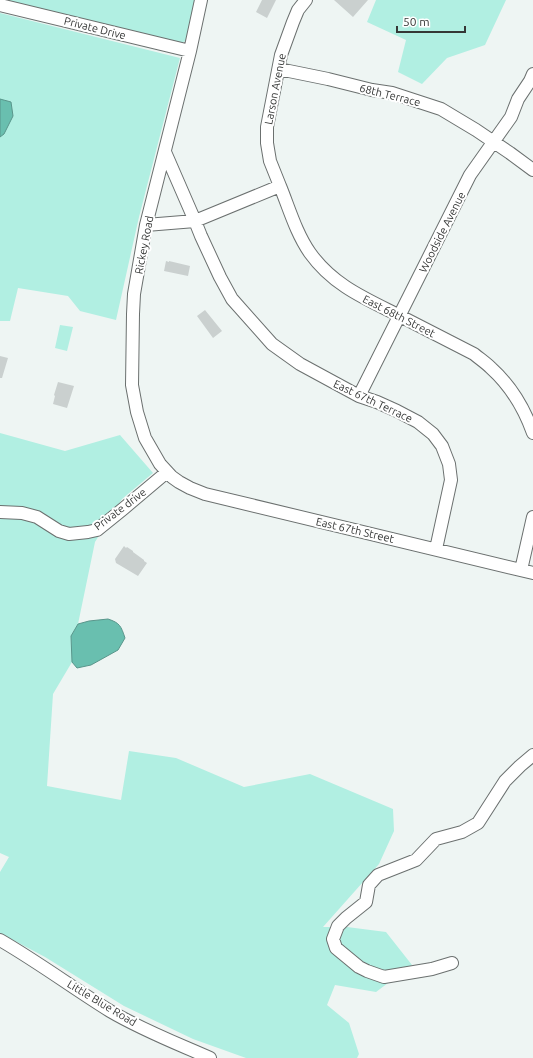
<svg xmlns="http://www.w3.org/2000/svg" width="533" height="1058" font-family="Ubuntu,sans-serif">
	<style>
		.green { fill: #b1efe2 }
		.water { fill: #69bfaf; stroke: #59968b }
		.building { fill: #cad0cf }
		.lines { fill: none; stroke-linecap: round; stroke-linejoin: round }
		.minor-casing { stroke: #6b706f; stroke-width: 14 }
		.minor { stroke: #fff; stroke-width: 12 }
		.labels { text-anchor: middle; dominant-baseline: central; stroke-width: 4; stroke-linejoin: round; paint-order: stroke }
		.street-label { font-size: 11px; fill: #353736; stroke: #fff }
	</style>
	<rect width="100%" height="100%" fill="#eef5f3"/>
	<path class="green" d="M5 0H195L186 41 180 43Z
		M376 0H506L485 45 447 58 422 84 398 72 406 40 367 22Z
		M0 13 180 58 139 217 116 320 80 311 68 296 18 288 10 321H0Z
		M60 325 73 327 67 351 55 348Z
		M0 433 65 451 120 435 153 473 122 499 95 542 78 624 71 636 72 662 53 694 47 786 121 800 129 751 176 758 244 787 310 774 393 809 394 831 379 864 323 927H347L386 932 412 965 376 992 335 985 327 1005 349 1023 359 1054 357 1058H246L193 1039 124 1006 45 957 0 933V872L9 857 0 853Z"/>
	<path class="water" d="M0 99 11 102 13 116 4 134 0 137Z
		M108 619C120 623 121 626 125 638L118 650 91 665 77 668 72 662 71 636 78 624 89 621Z"/>
	<path class="building" d="M262 0H276L267 18 256 12Z
		M334 0H368L353 17Z
		M166 261 169 262V261L190 266 188 276 164 271Z
		M205 310 222 331 213 338 197 316Z
		M0 356 8 358 2 378H0Z
		M58 382 74 386 67 408 53 404 55 396 54 395Z
		M124 546 126 548 127 547 133 551V552L144 560V561L147 563 138 576 116 563 115 559Z"/>
	<g class="lines">
		<g class="minor-casing">
			<path id="minor" d="M201 0 190 51 146 225 134 294 133 314 132 385 137 412 145 438 160 464 172 477 179 482 190 488 205 494 533 573
				M0 5 190 51
				M279 69 328 79 372 90 392 93 441 109 476 130 510 153 533 170
				M165 152 195 221 201 236 220 277 232 299 272 344 300 364 359 396 377 402 397 411 418 422 433 434 442 446 449 464 451 480 436 549
				M280 186C289 208 296 233 310 253 333 285 364 298 398 315 423 328 449 341 474 354 480 359 486 363 491 368 511 386 524 408 533 433
				M146 225 195 221 280 186 270 161 267 143V127L281 55 293 22 298 10 306 0
				M359 396 470 175 511 117 518 99 530 81 533 74
				M0 512 22 513 37 517 59 531 69 534 88 532 97 530 123 509 167 472
				M521 570 533 517
				M0 940C38 962 73 988 110 1011 142 1030 176 1043 210 1058
				M452 963 432 969 384 977 367 971 359 967 336 948 333 939 338 926 346 918 366 902 369 885 378 875 416 860 436 839 462 832 478 823 505 781 520 766 533 755"/>
		</g>
		<use href="#minor" class="minor"/>
	</g>
	<g class="labels">
		<g class="street-label">
			<text transform="translate(95 28) rotate(14)">Private Drive</text>
			<text transform="translate(275 89) rotate(-79)">Larson Avenue</text>
			<text transform="translate(390 95) rotate(14)">68th Terrace</text>
			<text transform="translate(442 232) rotate(-63)">Woodside Avenue</text>
			<text transform="translate(144 245) rotate(-79)">Rickey Road</text>
			<text transform="translate(399 316) rotate(27)">East 68th Street</text>
			<text transform="translate(373 401) rotate(25)">East 67th Terrace</text>
			<text transform="translate(120 509) rotate(-37)">Private drive</text>
			<text transform="translate(355 530) rotate(13)">East 67th Street</text>
			<text transform="translate(102 1003) rotate(31)">Little Blue Road</text>
		</g>
	</g>
	<path d="M397 26v6h68v-6" fill="none" stroke="#353736" stroke-width="2"/>
	<text x="403" y="26" font-size="12" fill="#353736" stroke="#ffffff" stroke-width="3" paint-order="stroke">50 m</text>
</svg>
